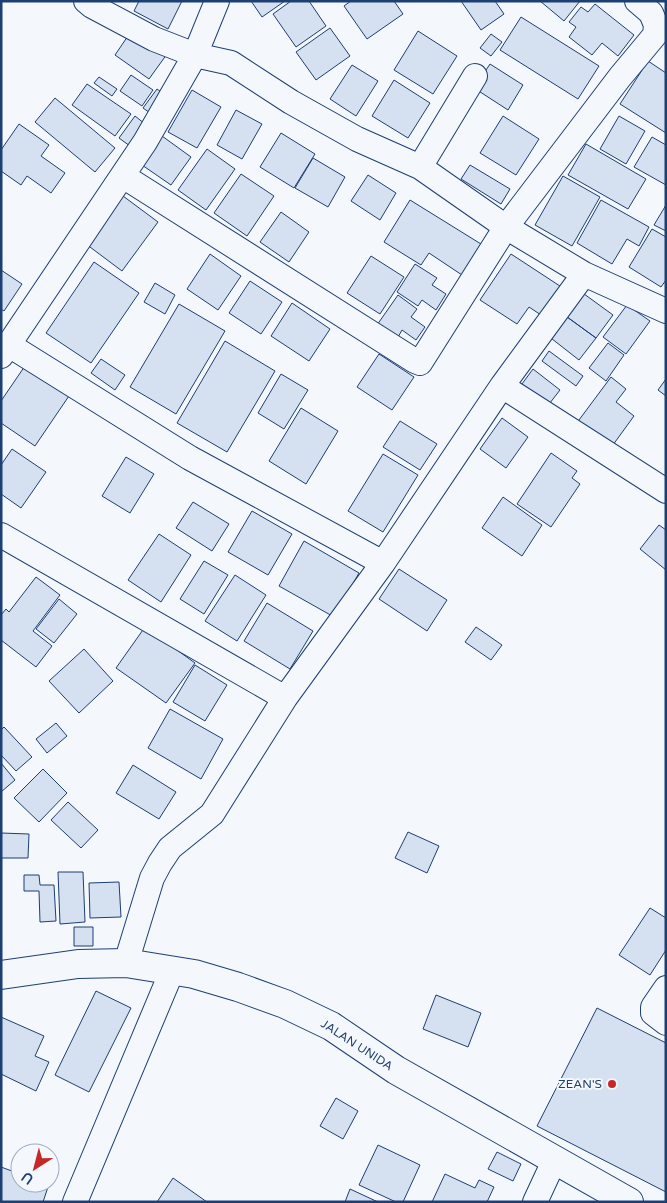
<svg xmlns="http://www.w3.org/2000/svg" width="667" height="1203" font-family="'Varela Round',sans-serif">
	<style>
		.building { fill: #d5e0f0; stroke: #1d3f73 }
		.lines { fill: none; stroke-linecap: round; stroke-linejoin: round }
		.minor-casing { stroke: #1d3f73; stroke-width: 26 }
		.tertiary-casing { stroke: #1d3f73; stroke-width: 30 }
		.minor { stroke: #f4f7fb; stroke-width: 24 }
		.tertiary { stroke: #f4f7fb; stroke-width: 28 }
		.poi-dot { fill: #c62828; stroke: #f4f7fb; stroke-width: 2 }
		.labels { text-anchor: middle; dominant-baseline: central; stroke-width: 4; stroke-linejoin: round; paint-order: stroke }
		.street-label { font-size: 12px; fill: #1d3f73; stroke: #f4f7fb }
		.poi-label { font-size: 12px; fill: #1d3f73; stroke: #f4f7fb; text-anchor: end }
	</style>
	<rect width="100%" height="100%" fill="#f4f7fb"/>
	<path class="building" d="M139 1H182L168 29 134 11Z
		M251 1H285L262 17Z
		M291 1H309L326 26 296 47 273 14Z
		M351 1H394L403 14 367 39 344 6Z
		M461 1H495L504 14 481 30Z
		M540 1H580L564 21Z
		M595 4 634 35 618 56 602 43 592 55 569 37 576 27 569 22 581 7 588 12Z
		M521 17 599 66 578 99 500 50Z
		M330 28 350 56 316 80 296 52Z
		M132 30 167 54 149 79 115 55Z
		M418 31 457 56 433 94 394 70Z
		M491 34 502 42 491 56 480 48Z
		M648 61 666 73V133L620 104Z
		M490 64 523 85 508 110 474 88Z
		M352 65 378 81 356 116 330 99Z
		M131 75 153 90 142 106 120 91Z
		M99 77 117 89 112 96 94 83Z
		M394 80 430 103 408 138 372 116Z
		M87 84 131 114 115 136 72 105Z
		M157 89 167 96 153 115 143 108Z
		M192 90 221 107 197 148 168 132Z
		M55 98 115 148 95 172 35 122Z
		M236 110 262 124 242 159 217 145Z
		M135 116 150 128 134 149 119 138Z
		M503 116 539 139 516 175 480 153Z
		M619 116 645 131 626 164 600 149Z
		M19 124 49 145 41 156 65 173 51 193 27 176 21 185 1 171V150Z
		M281 133 315 154 294 188 260 167Z
		M162 136 191 157 171 185 142 165Z
		M652 137 666 145V185L634 167Z
		M586 144 646 179 628 209 568 175Z
		M207 149 235 169 206 210 178 190Z
		M313 158 345 177 328 207 295 188Z
		M470 165 510 189 501 204 461 179Z
		M241 174 274 196 247 236 214 213Z
		M368 175 396 193 380 220 351 201Z
		M563 176 600 197 572 246 535 225Z
		M123 196 158 222 122 271 86 244Z
		M410 200 481 244 462 275 429 253 421 265 384 242Z
		M601 200 649 227 639 246 627 239 612 264 577 243Z
		M666 205V231L654 225Z
		M281 212 309 232 289 262 260 242Z
		M652 229 666 237V280L661 287 629 267Z
		M210 254 241 276 218 310 187 289Z
		M511 254 563 288 544 317 529 307 517 324 480 300Z
		M371 256 404 277 380 314 347 293Z
		M94 262 139 293 91 363 46 333Z
		M415 264 437 278 432 285 446 294 436 310 422 300 418 306 397 292Z
		M1 270 22 284 4 311 1 309Z
		M250 281 282 302 261 334 229 313Z
		M155 283 175 295 165 314 144 302Z
		M580 291 613 315 596 338 563 314Z
		M398 295 417 309 411 317 425 327 416 340 402 330 397 339 377 325Z
		M292 303 330 329 309 361 271 336Z
		M179 304 225 331 176 414 130 387Z
		M627 305 650 321 626 354 603 337Z
		M563 314 596 338 579 360 547 335Z
		M225 341 275 371 227 452 177 423Z
		M608 343 624 355 606 381 589 368Z
		M549 351 583 376 576 386 542 361Z
		M379 354 414 377 392 410 357 387Z
		M101 359 125 375 115 390 91 373Z
		M29 360 73 390 35 446 1 423V401Z
		M533 369 560 390 546 408 519 388Z
		M281 374 308 390 284 429 258 413Z
		M611 377 626 389 616 402 634 416 610 449 576 424Z
		M666 379V396L658 390Z
		M301 408 338 431 306 484 269 461Z
		M502 418 528 437 506 468 480 449Z
		M400 421 437 444 420 470 383 447Z
		M12 449 46 472 21 508 1 494V465Z
		M551 453 577 471 572 478 580 484 551 527 517 504Z
		M383 454 418 475 383 532 348 511Z
		M126 457 154 474 130 513 102 496Z
		M503 497 542 525 522 556 482 528Z
		M193 502 229 524 212 551 176 528Z
		M252 511 292 534 268 575 228 552Z
		M659 525 666 530V570L640 549Z
		M159 534 191 555 161 602 128 580Z
		M304 541 359 573 334 617 279 586Z
		M204 561 228 575 204 614 180 599Z
		M399 569 447 600 427 631 379 599Z
		M235 575 266 595 237 641 205 621Z
		M36 577 60 595 33 631 52 646 36 667 1 640V615L6 609 9 612Z
		M59 599 77 614 54 643 36 629Z
		M267 603 313 631 290 669 244 641Z
		M145 627 195 663 166 703 116 668Z
		M476 627 502 645 491 660 465 642Z
		M84 649 113 681 79 713 49 681Z
		M195 665 227 685 205 721 173 702Z
		M170 709 223 739 201 779 148 748Z
		M56 723 67 736 47 753 36 739Z
		M4 727 32 757 16 771 1 755V730Z
		M1 763 15 780 1 792Z
		M133 765 176 792 159 819 116 793Z
		M43 769 67 793 39 822 14 798Z
		M68 802 98 830 81 848 51 820Z
		M408 832 439 846 427 873 395 858Z
		M1 833 29 834 28 858H1Z
		M58 872H83L85 922 60 924Z
		M24 875H39L40 885H54L56 921 40 922 39 891H24Z
		M119 882 121 917 90 918 89 883Z
		M650 908 666 918V950L650 975 619 955Z
		M74 927H93V946H74Z
		M96 991 131 1008 89 1092 55 1075Z
		M436 995 481 1013 468 1047 423 1029Z
		M597 1008 666 1043V1192L537 1126Z
		M1 1017 44 1036 35 1056 49 1062 36 1091 1 1074Z
		M336 1098 358 1111 343 1139 320 1126Z
		M378 1145 420 1165 403 1202H396L359 1185Z
		M497 1152 521 1164 513 1181 488 1169Z
		M1 1167 20 1174V1183L49 1184 43 1202H1Z
		M445 1174 475 1188 479 1180 494 1187 487 1202H432Z
		M173 1178 207 1202H157Z
		M350 1189 378 1202H345Z"/>
	<g class="lines">
		<g class="minor-casing">
			<path id="minor" d="M86 1 92 6 154 39 195 55 231 63 291 102 357 139 420 167 506 227 584 274 666 311
				M420 167 475 76
				M123 176 415 361 420 363 506 227 620 77 655 35 656 25 651 13 637 1
				M9 345 190 458 383 563
				M1 356 145 142 195 55 217 1
				M502 386 666 491
				M1 535 285 698
				M126 963 152 878 160 863 170 848 212 814 285 698 383 563 502 386 584 274
				M666 988 653 1007V1013L666 1023
				M75 1202 172 971
				M535 1202 555 1159"/>
		</g>
		<g class="tertiary-casing">
			<path id="tertiary" d="M1 975 78 964 126 963 194 974 238 987 285 1004 331 1026 396 1070 629 1202"/>
		</g>
		<use href="#minor" class="minor"/>
		<use href="#tertiary" class="tertiary"/>
	</g>
	<circle class="poi-dot" cx="612" cy="1084" r="5"/>
	<g class="labels">
		<g class="street-label">
			<text transform="translate(357 1045) rotate(33)">JALAN UNIDA</text>
		</g>
		<g class="poi-label">
			<text x="602" y="1084">ZEAN'S</text>
		</g>
	</g>
	<rect width="667" height="1203" fill="none" stroke="#1d3f73" stroke-width="5"/>
	<g transform="translate(35 1168) rotate(216)"><circle r="24" fill="#f4f7fb" stroke="#9eadc5"/>
	<path d="M0-4L9 19L0 12L-9 19Z" fill="#c62828"/>
	<text y="-8" font-size="14" font-weight="bold" text-anchor="middle" fill="#1d3f73">U</text>
	</g>
</svg>
